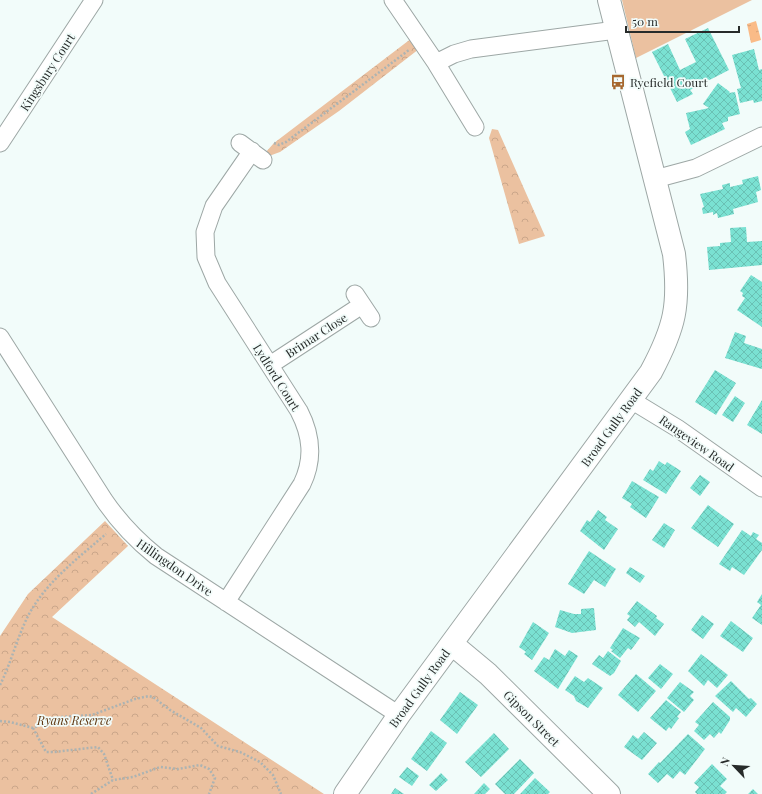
<svg xmlns="http://www.w3.org/2000/svg" width="762" height="794" font-family="'Playfair Display',serif">
	<style>
		.grass { fill: #ebc1a0 }
		.park { fill: url(#park-crowns) }
		.water { fill: url(#water-ripples) }
		.building { fill: url(#building-cross-hatch) }
		.lines { fill: none; stroke-linecap: round; stroke-linejoin: round }
		.street-casing { stroke: #9da7a5; stroke-width: 19 }
		.secondary-casing { stroke: #9da7a5; stroke-width: 24 }
		.path { stroke: #acb3b2; stroke-width: 2.5; stroke-dasharray: 2 2; stroke-linecap: butt }
		.street { stroke: #fff; stroke-width: 17 }
		.secondary { stroke: #fff; stroke-width: 22 }
		.labels { text-anchor: middle; dominant-baseline: central; stroke-width: 3.5; stroke-linejoin: round; paint-order: stroke }
		.street-label { font-size: 12px; fill: #272b2a; stroke: #f2fcfa }
		.poi-label { font-size: 12px; fill: #272b2a; stroke: #f2fcfa; text-anchor: start }
		.park-label { font-size: 12px; font-style: italic; fill: #5e350e; stroke: #f2fcfa }
	</style>
	<defs>
		<pattern id="park-crowns" width="20" height="18" patternUnits="userSpaceOnUse"><rect width="20" height="18" fill="#ebc1a0"/><path d="M2 6a3 3 0 1 1 6 0M12 15a3 3 0 1 1 6 0" fill="none" stroke="#caa68a"/></pattern>
		<pattern id="water-ripples" width="26" height="14" patternUnits="userSpaceOnUse"><rect width="26" height="14" fill="#fabb87"/><path d="M2 4q2-2 4 0t4 0M15 11q2-2 4 0t4 0" fill="none" stroke="#d6a175"/></pattern>
		<pattern id="building-cross-hatch" width="8" height="8" patternUnits="userSpaceOnUse"><rect width="8" height="8" fill="#7ae1d2"/><path d="M0 0l8 8M0 8l8-8" fill="none" stroke="#6ac1b4"/></pattern>
	</defs>
	<rect width="100%" height="100%" fill="#f2fcfa"/>
	<path class="grass" d="M622 0H752L636 58Z"/>
	<path class="park" d="M412 38 419 49 339 111 280 152 269 156 265 153 274 143Z
		M492 129 498 130 545 236 519 244 489 138Z
		M105 521 128 546 52 617 324 794H0V636L28 594Z"/>
	<path class="water" d="M756 21 761 40 751 43 747 24Z"/>
	<path class="building" d="M708 28 729 70 690 90 693 94 677 102 652 52 668 44 680 70 696 62 685 39Z
		M754 49 759 70 762 69V101L754 103 753 100 740 103 737 89 741 88 732 55Z
		M718 83 730 92 729 93 735 92 740 114 728 117V121L722 123 725 129 691 145 685 132 690 129 686 113 709 108 703 104Z
		M758 176 761 190 756 192 758 202 733 209 734 214 718 218 717 213 713 215V212L703 214 702 208 704 207 700 194 723 189 722 185 730 183V187L743 184 742 180Z
		M746 227 747 242 762 241V265L709 270 707 247 720 246V243L731 242 730 228Z
		M751 275 762 282V327L737 310 745 298 742 296 743 293 740 291Z
		M735 332 746 336 744 343 762 349V369L725 358Z
		M715 370 736 383 716 415 695 402Z
		M735 396 745 403 733 422 722 415Z
		M762 400V434L747 425Z
		M659 461 665 465 667 462 681 471 666 494 643 480 650 469 653 471Z
		M700 475 710 482 700 496 690 488Z
		M632 481 659 497 646 518 630 507 632 504 622 498Z
		M708 505 734 524 718 547 691 528Z
		M598 510 607 517 605 520 618 529 604 550 580 531 587 520 590 522Z
		M664 523 675 530 664 548 652 540Z
		M742 530 751 536 753 532 759 535 756 539 762 543V550L744 575 732 567 730 571 719 564Z
		M589 551 616 569 605 587 594 580 584 594 568 584Z
		M630 567 645 576 640 583 626 573Z
		M762 594V625L752 618 761 605 757 602Z
		M637 601 657 616 656 618 664 624 655 636 639 622 635 627 627 620 630 616 627 614Z
		M594 608 596 630 572 633 555 627 560 610 574 614H581V609Z
		M702 615 714 624 703 639 691 630Z
		M731 621 753 638 743 652 720 636Z
		M533 622 549 633 532 660 524 654 526 652 519 647Z
		M623 628 640 638 631 650 628 648 620 658 611 651 613 650 610 648Z
		M555 649 565 656 569 650 578 656 558 689 534 671 544 657 549 660Z
		M608 651 621 661 614 673 610 676 592 664 599 655 603 658Z
		M701 654 728 675 717 688 708 680 704 686 688 671Z
		M660 664 673 674 661 689 648 678Z
		M636 674 656 691 638 712 618 695Z
		M575 676 584 682 588 678 603 688 588 708 576 701 574 696 565 690Z
		M731 681 749 699 751 698 757 704 746 717 736 708 733 712 715 696Z
		M680 682 694 692 690 696 694 700 684 712 667 698Z
		M460 692 478 705 457 734 440 720Z
		M666 700 681 712 677 717 679 718 671 729 669 727 666 731 650 718Z
		M713 702 730 717V720L721 734 719 732 714 738 710 734 704 740 694 731 699 725 695 722Z
		M431 731 447 743 427 771 411 759Z
		M644 732 657 743 642 760 624 747 633 735 638 739Z
		M494 733 509 749 481 777 465 762Z
		M688 734 705 749 685 775 680 771 673 779 667 774 658 783 648 774 659 762 660 763Z
		M520 759 534 773 514 794H505L495 784Z
		M712 764 727 779 720 786 727 792 725 794H697L695 792 699 787 694 783Z
		M407 767 419 776 412 786 399 777Z
		M441 773 448 780 436 791 429 785Z
		M535 778 550 792 548 794H520Z
		M484 783 490 789 485 794H474Z
		M395 788 404 794H391Z
		M753 789 758 794H748Z"/>
	<g class="lines">
		<g class="street-casing">
			<path id="street" d="M393 0 436 63 454 54 471 49 616 30
				M436 63 475 127
				M0 143 94 0
				M240 143 263 160
				M655 179 696 168 762 136
				M355 294 371 318
				M0 337 104 500C119 522 135 539 156 556L399 715
				M270 365 362 305
				M631 400 677 428 762 488
				M226 602 302 484C314 459 312 436 299 411L217 283 206 257 205 232 214 206 252 151"/>
		</g>
		<g class="secondary-casing">
			<path id="secondary" d="M452 644 488 674 609 794
				M345 794 399 715 651 372C675 327 680 305 674 254L609 0"/>
		</g>
		<path class="path" d="M274 143 279 145 286 142 409 50
			M0 685C11 663 17 638 28 616 46 582 77 559 106 534
			M0 721 10 722 33 728 60 717 92 715 135 699 149 696 153 697 170 710 201 728 218 746 240 752 260 762 273 775 281 794
			M33 728 46 752H54L98 747 104 754 113 780
			M91 794 113 780 133 777 160 767 178 769 200 765 209 769 215 778 209 794"/>
		<use href="#street" class="street"/>
		<use href="#secondary" class="secondary"/>
	</g>
	<defs>
		<g id="bus-bare" transform="scale(1.2)"><path d="M-5-6H5V4H4V6H2V4H-2V6H-4V4H-5ZM-3.5-4V0h7V-4ZM-3.5 1.2v1.5H-2V1.2ZM2 1.2v1.5H3.5V1.2Z" fill="#a6672e" stroke="#f2fcfa" stroke-width="2.5" paint-order="stroke"/></g>
	</defs>
	<g fill-rule="evenodd">
		<use href="#bus-bare" x="618" y="82"/>
	</g>
	<g class="labels">
		<g class="street-label">
			<text transform="translate(47 72) rotate(-57)">Kingsbury Court</text>
			<text transform="translate(316 335) rotate(-33)">Brimar Close</text>
			<text transform="translate(277 377) rotate(58)">Lydford Court</text>
			<text transform="translate(611 427) rotate(-54)">Broad Gully Road</text>
			<text transform="translate(697 443) rotate(35)">Rangeview Road</text>
			<text transform="translate(175 567) rotate(35)">Hillingdon Drive</text>
			<text transform="translate(419 688) rotate(-54)">Broad Gully Road</text>
			<text transform="translate(532 718) rotate(45)">Gipson Street</text>
		</g>
		<g class="poi-label">
			<text x="630" y="82">Ryefield Court</text>
		</g>
		<g class="park-label">
			<text x="74" y="720">Ryans Reserve</text>
		</g>
	</g>
	<g transform="translate(734 766) rotate(295)" stroke="#f2fcfa" stroke-width="3" paint-order="stroke">
	<path d="M0-3L7 15L0 10L-7 15Z" fill="#272b2a"/>
	<text y="-6" font-size="11" font-weight="bold" text-anchor="middle" fill="#272b2a">N</text>
	</g>
	<path d="M626 26v6h113v-6" fill="none" stroke="#272b2a" stroke-width="2"/>
	<text x="632" y="26" font-size="12" fill="#272b2a" stroke="#f2fcfa" stroke-width="3" paint-order="stroke">50 m</text>
</svg>
